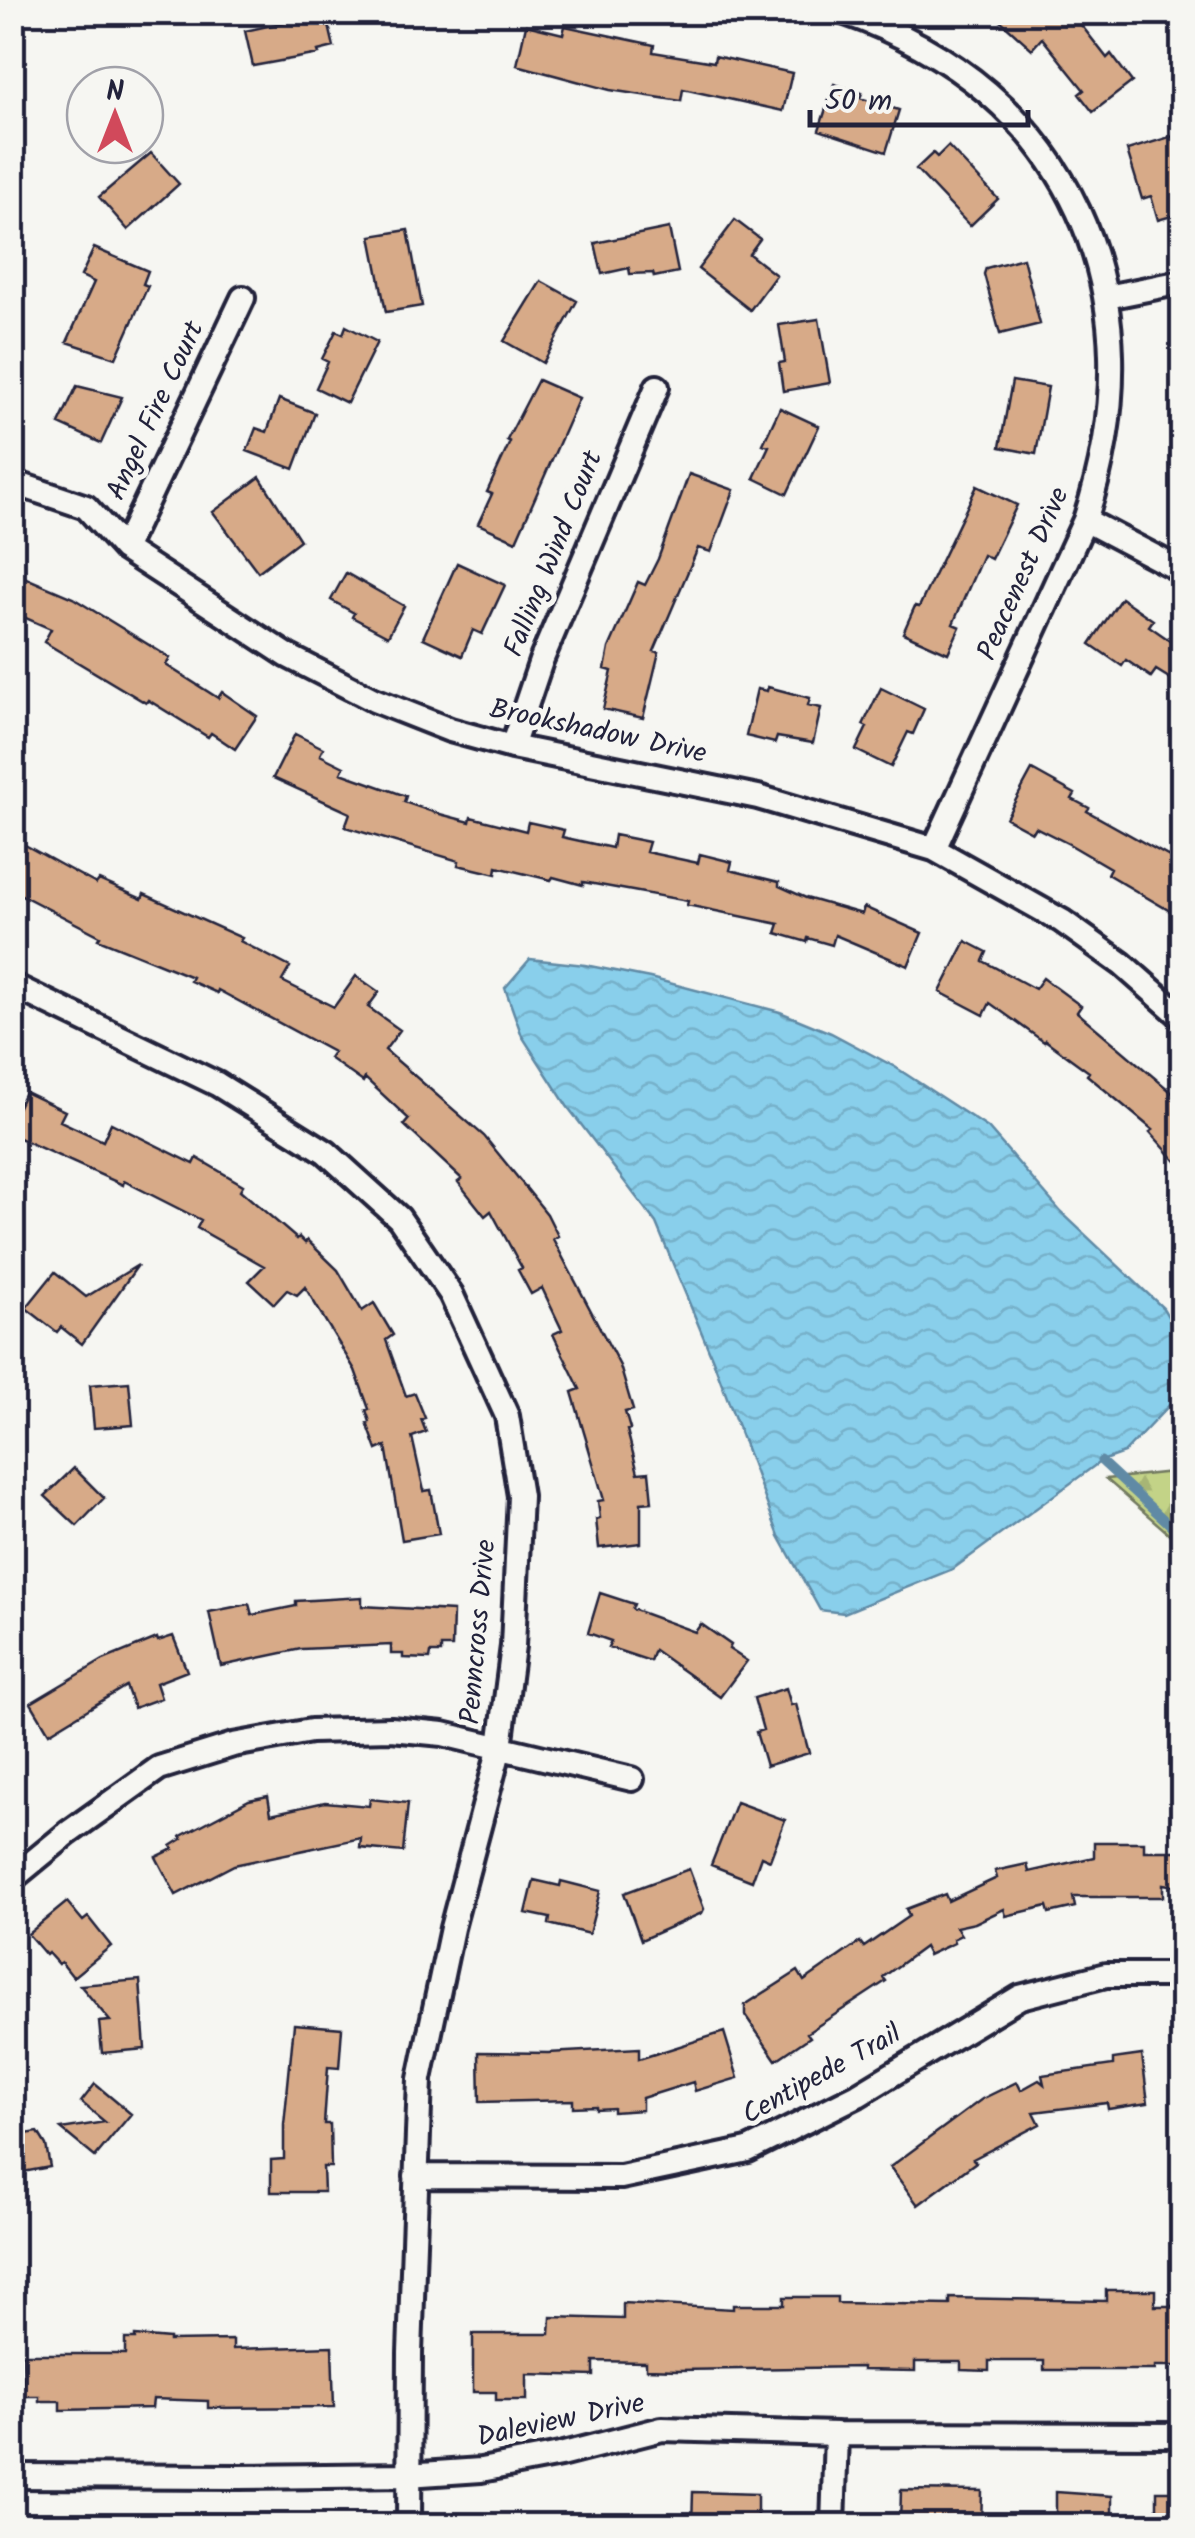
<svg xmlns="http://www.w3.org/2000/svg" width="1195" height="2538" font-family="Kalam,sans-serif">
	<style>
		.forest { fill: url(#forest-firs); stroke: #727a61; stroke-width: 2.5 }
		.water { fill: url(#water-waves); stroke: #608aa5; stroke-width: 2.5 }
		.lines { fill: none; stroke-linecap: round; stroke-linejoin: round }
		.stream { stroke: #608aa5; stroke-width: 9 }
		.building { fill: #d7aa88; stroke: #22223b; stroke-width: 2.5 }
		.minor-casing { stroke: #22223b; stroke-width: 30 }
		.minor { stroke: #f6f6f2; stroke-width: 22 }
		.labels { text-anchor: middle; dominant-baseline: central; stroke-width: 10; stroke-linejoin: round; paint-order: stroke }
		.street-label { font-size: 28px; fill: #22223b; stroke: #f6f6f2 }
	</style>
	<defs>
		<pattern id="forest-firs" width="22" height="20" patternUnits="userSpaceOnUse" patternTransform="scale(2.5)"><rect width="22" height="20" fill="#c3d387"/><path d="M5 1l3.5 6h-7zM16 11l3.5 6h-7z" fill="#a7b575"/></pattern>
		<pattern id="water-waves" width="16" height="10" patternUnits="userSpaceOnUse" patternTransform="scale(2.5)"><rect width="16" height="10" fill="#89cfeb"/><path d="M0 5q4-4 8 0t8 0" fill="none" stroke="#76b1ca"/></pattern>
	</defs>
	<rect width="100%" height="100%" fill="#f6f6f2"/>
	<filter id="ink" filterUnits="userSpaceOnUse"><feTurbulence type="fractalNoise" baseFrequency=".01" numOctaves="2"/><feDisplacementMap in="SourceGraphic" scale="20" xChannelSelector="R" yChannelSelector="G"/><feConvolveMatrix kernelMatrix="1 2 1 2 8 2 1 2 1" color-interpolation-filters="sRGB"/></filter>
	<g filter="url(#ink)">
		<path class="forest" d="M1182 1471V1545L1106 1479Z"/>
		<path class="water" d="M530 959 585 965 650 978 780 1012 831 1033 895 1067 988 1128 1061 1212 1163 1308 1182 1340V1372L1174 1400 1124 1453 1101 1461 953 1569 844 1613 820 1610 779 1536 713 1360 656 1223 567 1106 522 1036 505 988Z"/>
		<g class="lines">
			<path class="stream" d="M1101 1461 1182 1536"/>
		</g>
		<path class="building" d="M991 12H1071L1107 58 1111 54 1132 82 1093 112 1079 94 1084 90 1042 38 1032 49Z
			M309 17 310 21 327 17 334 47 318 51 319 54 253 66 245 31Z
			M526 25 563 34 565 26 654 45 653 52 714 62 715 56 792 73 783 111 683 89 681 101 610 90 517 65Z
			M834 84 862 93 860 98 899 110 886 152 819 130Z
			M1173 136 1182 169V213L1158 220 1151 196 1142 199 1127 150Z
			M948 146 998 199 970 226 916 169 933 153 937 157Z
			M151 153 179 184 128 230 99 197Z
			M735 220 760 239 749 254 776 275 750 310 698 269Z
			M669 228 678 272 654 277 653 273 630 274 629 268 602 274 595 243Z
			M408 230 422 306 386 312 371 236Z
			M94 248 148 271 143 284 148 286 116 358 67 342 94 282 81 276Z
			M1023 258 1040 324 1000 334 984 274 986 268Z
			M541 281 577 301 543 363 504 341Z
			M819 319 830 383 783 391 779 363 785 362 779 325Z
			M346 326 377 342 347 403 316 388 328 362 322 359 336 331 343 334Z
			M538 380 579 398 516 541 478 524 492 494 487 492 510 442 507 440Z
			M1012 381 1048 387 1036 454 1000 447Z
			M77 386 122 397 101 443 59 424Z
			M279 399 315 413 294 469 247 451 256 428 267 432Z
			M780 408 819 426 787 494 754 478 769 446 763 444Z
			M689 474 734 490 711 552 698 548 654 651 659 652 643 718 603 709 612 671 605 669 609 648 638 582 645 585 658 559Z
			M260 477 300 540 258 572 213 512Z
			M977 486 1017 505 991 559 983 555 953 624 960 627 948 653 903 633 915 606 919 607Z
			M457 563 505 585 482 634 473 630 462 656 423 638Z
			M12 572 73 598 170 658 166 665 218 698 222 692 257 716 235 749 211 733 208 737 148 700 146 703 44 642 51 629 12 612Z
			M346 573 404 606 388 636 352 617 354 613 331 600Z
			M1121 598 1153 620 1149 626 1182 649V686L1156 670 1151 677 1126 660 1122 666 1090 644Z
			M768 687 810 698 808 705 821 708 813 743 777 737 775 743 746 736 757 689 767 691Z
			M881 688 924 709 913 734 908 732 891 767 856 750 867 727 863 725Z
			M295 734 323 748 320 755 344 767 341 773 406 796 404 802 436 813 470 822 471 817 526 831 528 822 564 830 562 837 612 848 614 835 649 842 646 852 698 863 700 854 732 862 730 870 779 882V886L806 898 862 914 864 907 922 933 908 966 835 935 832 945 808 938 807 942 776 933 779 924 687 905 688 901 583 882V885L553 877 551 880 497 867 496 874 458 865 459 861 345 827 350 813 273 778Z
			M1032 770 1075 794 1072 799 1089 808 1087 811 1182 864V918L1107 874 1110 868 1069 844 1035 827 1032 832 1006 818Z
			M25 845 96 884 99 880 142 899 144 894 242 938 240 941 290 967 282 981 334 1007 356 976 379 992 368 1007 400 1030 385 1050 484 1136 547 1214 558 1236 553 1239 620 1366 633 1410 625 1412 630 1429 627 1430 638 1473 649 1472 652 1502 641 1503V1543L599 1548 596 1519 600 1518 598 1501 604 1500 572 1392 580 1389 553 1334 562 1330 542 1288 531 1294 518 1270 522 1268 491 1211 485 1216 458 1182 462 1179 404 1125 409 1119 365 1078 363 1082 329 1058 333 1052 218 990 217 993 190 981 192 977 98 939 100 936 12 890V868Z
			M966 941 987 952 983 961 1035 989 1043 978 1081 1006 1077 1012 1182 1101V1168L1150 1132 1153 1130 1087 1075 1089 1072 1045 1040 1044 1042 990 1003 984 1015 940 992Z
			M25 1092 65 1111 60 1121 103 1141 111 1123 194 1164 197 1158 243 1185 240 1190 297 1239 299 1237 305 1243 307 1240 338 1270 362 1311 374 1303 393 1335 386 1340 406 1396 415 1393 425 1418 421 1419 426 1432 412 1437 424 1491 431 1490 439 1534 402 1540 386 1446 377 1450 367 1423 370 1422 366 1410 369 1409 355 1370 305 1287 297 1295 287 1290 274 1304 249 1281 264 1266 197 1228 201 1220 124 1181 123 1185 12 1135V1119Z
			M138 1265 82 1344 61 1327 57 1332 26 1308 55 1272 86 1297Z
			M129 1382 133 1425 94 1428 90 1385Z
			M74 1468 104 1498 77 1526 45 1496Z
			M600 1593 634 1604 632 1609 695 1632 701 1624 731 1645 729 1649 747 1661 720 1697 654 1650 650 1661 608 1647 611 1641 588 1633Z
			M362 1597V1606L453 1611 452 1647H441V1653H431L430 1659 403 1658V1654H391V1645L301 1649 221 1666 209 1612 249 1604 252 1615 296 1606V1601Z
			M173 1636 187 1671 156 1683 161 1698 134 1708 126 1686 49 1733 31 1703 103 1660 157 1638 158 1641Z
			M786 1688 791 1705 796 1704 809 1753 766 1766 756 1732 763 1730 754 1698Z
			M268 1796 271 1814 325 1802 369 1806 370 1799 408 1803 403 1852 360 1848 361 1838 234 1865 176 1895 156 1857 173 1849 171 1846 182 1839 181 1836 249 1800Z
			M736 1802 785 1820 770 1860 761 1856 752 1881 711 1865Z
			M1094 1842H1144V1851H1182V1887L1163 1884V1897H1073L1075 1907 1049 1913 1047 1906 1006 1916 1004 1909 975 1923 956 1927 961 1935 953 1939 954 1943 928 1955 924 1947 883 1977 886 1981 807 2033 810 2037 776 2060 745 2015V2005L798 1971 804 1981 860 1942 864 1947 909 1916 906 1909 945 1894 948 1901 997 1878 995 1871 1027 1864 1029 1872 1094 1857Z
			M689 1869 704 1909 702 1913 641 1940 624 1893Z
			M534 1880 560 1886 561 1881 600 1891 589 1934 549 1924 550 1918 526 1913Z
			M67 1902 83 1921 88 1917 111 1946 73 1977 61 1962 58 1964 48 1953 46 1955 28 1934Z
			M140 1980 145 2049 102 2053 99 2022 110 2021 80 1985Z
			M294 2024 342 2028 339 2068 328 2067 324 2124H330L331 2167H323L324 2192H271V2160L284 2159V2125Z
			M724 2032 738 2078 695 2091 693 2082 642 2098V2110L613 2112V2108L596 2109V2106L573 2107V2100L480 2102 479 2052 548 2053 639 2048V2059Z
			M1142 2055 1148 2103 1108 2109 1107 2103 1034 2112 1040 2124 973 2159 976 2162 918 2205 890 2167 982 2099 1017 2082 1021 2090 1039 2080 1044 2084 1042 2075 1113 2065V2059Z
			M95 2084 131 2114 95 2157 61 2129 105 2122 81 2102Z
			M38 2132 46 2145 50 2167 12 2174V2136Z
			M1106 2290H1155V2306H1182V2366H1155V2370H1044V2361H989V2371L961 2370V2362H915V2371L862 2370V2367L678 2370 646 2369V2362L594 2361V2376L527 2374V2400H496V2392H473V2334H550L551 2317 623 2319V2303L733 2309V2305H784V2297H837V2303L950 2305V2298L1106 2301Z
			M135 2336 169 2339V2341L233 2340V2349L332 2346 334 2407 208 2408V2401L153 2399 152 2408 60 2410V2401H39V2396H24L23 2354H125V2339H135Z
			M901 2490 982 2491 981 2526H900Z
			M1157 2491H1182V2526H1157Z
			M693 2492 757 2494V2526H692Z
			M1056 2492 1112 2496V2526H1056Z"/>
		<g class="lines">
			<g class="minor-casing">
				<path id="minor" d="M843 12C1072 91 1160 294 1085 520L934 849
					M1107 297 1182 282
					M12 482 86 507 124 549 288 656 374 700 450 730 512 747 758 797 934 849 1062 921 1122 964 1182 1017
					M1085 520 1182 571
					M124 549 243 298
					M512 747 541 661 657 387
					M12 985 217 1084 326 1152 399 1218 451 1294 507 1416 520 1496 513 1646 500 1747 452 1928 420 2079 410 2353 409 2526
					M12 1879 68 1833 159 1768 233 1745 311 1731 391 1729 443 1734 632 1779
					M416 2176 621 2177 748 2150 858 2095 1020 1997 1106 1975H1182
					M12 2476 239 2477 407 2475 481 2470 560 2455 662 2429 836 2434 1182 2435
					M833 2526 836 2434"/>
			</g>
			<use href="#minor" class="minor"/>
		</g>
	</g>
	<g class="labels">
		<g class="street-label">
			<text transform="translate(156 411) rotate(-65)">Angel Fire Court</text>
			<text transform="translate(554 554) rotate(-68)">Falling Wind Court</text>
			<text transform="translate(1024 574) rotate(-66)">Peacenest Drive</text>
			<text transform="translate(598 732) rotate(12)">Brookshadow Drive</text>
			<text transform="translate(479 1632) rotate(-85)">Penncross Drive</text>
			<text transform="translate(822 2075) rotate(-29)">Centipede Trail</text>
			<text transform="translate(561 2421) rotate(-12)">Daleview Drive</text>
		</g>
	</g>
	<rect width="1195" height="2538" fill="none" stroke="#f6f6f2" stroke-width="50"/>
	<rect x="25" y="25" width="1145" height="2488" fill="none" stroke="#22223b" stroke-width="4" filter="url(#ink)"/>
	<g transform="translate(115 115)"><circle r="48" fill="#f6f6f2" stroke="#a1a1a9" stroke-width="2.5"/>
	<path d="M0-8L18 38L0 25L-18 38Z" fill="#d1495b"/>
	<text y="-15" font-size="28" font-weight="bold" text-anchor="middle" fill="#22223b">N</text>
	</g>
	<path d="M810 110v15h218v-15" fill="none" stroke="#22223b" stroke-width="5"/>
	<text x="825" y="110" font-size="30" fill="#22223b" stroke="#f6f6f2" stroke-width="8" paint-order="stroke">50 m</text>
</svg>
